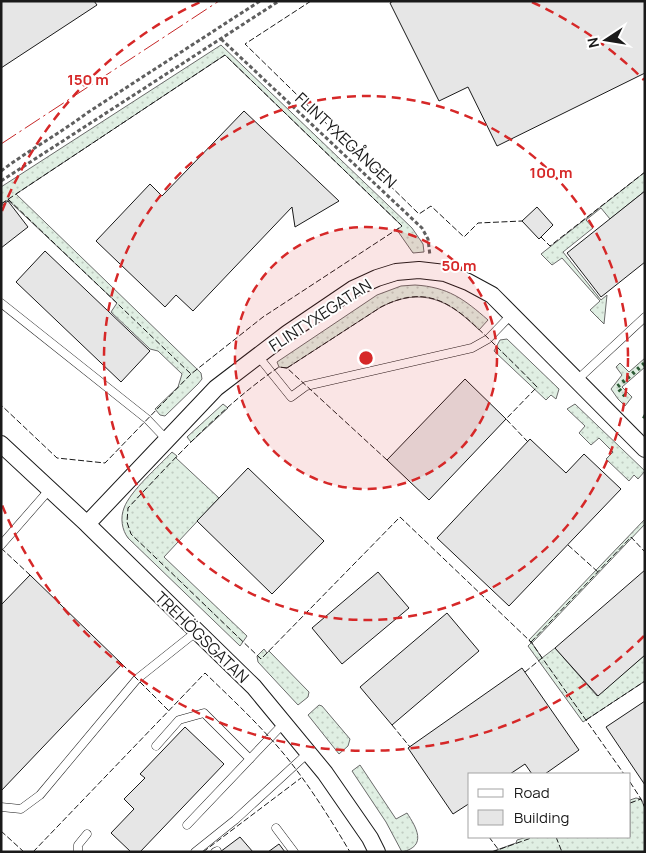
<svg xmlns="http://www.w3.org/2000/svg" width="646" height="853" font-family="Manrope,sans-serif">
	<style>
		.grass { fill: url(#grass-dots); stroke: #6a6a6a }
		.building { fill: #e6e6e6; stroke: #1a1a1a }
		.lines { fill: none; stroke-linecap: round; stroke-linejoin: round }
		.service-casing { stroke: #1a1a1a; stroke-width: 9 }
		.minor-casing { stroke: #1a1a1a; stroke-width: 18 }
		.path { stroke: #5f5f5f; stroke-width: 3; stroke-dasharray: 4 2.5; stroke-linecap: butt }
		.service { stroke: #fff; stroke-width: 8 }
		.minor { stroke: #fff; stroke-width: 16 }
		.hedge { stroke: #2b5a34; stroke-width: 4; stroke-dasharray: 2.5 4; stroke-linecap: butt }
		.fence { stroke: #1a1a1a; stroke-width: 1; stroke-dasharray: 6 2.5; stroke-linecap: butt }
		.power { stroke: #c62828; stroke-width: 1; stroke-dasharray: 18 4 2.5 4; stroke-linecap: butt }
		.ring { fill: none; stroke: #d62828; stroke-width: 2.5; stroke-dasharray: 9 6 }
		.labels { text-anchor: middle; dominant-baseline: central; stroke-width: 4; stroke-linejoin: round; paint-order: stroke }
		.street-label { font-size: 16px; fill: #1a1a1a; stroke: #fff }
		.centre { fill: #d62828; stroke: #fff; stroke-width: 2.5 }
		.ring-label { font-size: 15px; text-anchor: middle; font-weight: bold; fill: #d62828; stroke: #fff; stroke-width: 4; stroke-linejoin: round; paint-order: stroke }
	</style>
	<defs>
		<pattern id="grass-dots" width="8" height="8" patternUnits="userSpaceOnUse" patternTransform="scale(1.25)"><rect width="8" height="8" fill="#e0efe3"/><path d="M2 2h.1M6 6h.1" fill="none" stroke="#c0ccc2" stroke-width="1.8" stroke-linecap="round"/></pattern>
	</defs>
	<rect width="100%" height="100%" fill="#fff"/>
	<path class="grass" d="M221 45 412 228 423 244 424 252 413 253 397 230 402 226 225 55 16 194 201 373 202 379 198 384 165 416 160 415 155 409 178 387 182 374 158 351 150 349 111 312 117 303 8 200 1 204V187Z
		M645 172V191L610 219 601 208 586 220 593 228 563 252 601 300 607 295 604 324 590 310 600 301 562 258 552 265 541 254Z
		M415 285C448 287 464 299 488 320L479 330C449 300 422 286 381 307L287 368 279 367 277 362 377 295 401 286Z
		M507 339 559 389 556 399 551 395 546 400 494 351 500 340Z
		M645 358V367L622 387 632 397 625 406 618 399 611 389 622 375 616 367 620 363 629 372Z
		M223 404 228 408 191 442 187 437Z
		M575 404 645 471 638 479 634 475 629 481 606 459 613 452 599 438 591 445 579 433 585 426 567 409Z
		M172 452 177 456 176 458 219 498 164 557 247 636 240 646 128 538C122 530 120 518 124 508 130 491 159 466 172 452Z
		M645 519V524L532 643 542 658 555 648 597 696 645 655V681L583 722 528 646 531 643 529 640Z
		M264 649 267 653 269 651 309 692 308 697 298 705 258 662 257 656Z
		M319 705 322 706 350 739 348 746 339 754 308 715Z
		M360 765 396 819 407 813C416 827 428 846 402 852L386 822 352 771Z
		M636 798 641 799 645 808V852H491L516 843 517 840 527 837H630V800Z"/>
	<path class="building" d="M1 1H94L97 5 1 68Z
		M393 1H645V73L497 146 468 87 439 101 390 3Z
		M244 111 339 201 295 227 292 207 193 311 176 295 165 307 96 241 150 184 162 196Z
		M645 191V262L601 297 567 253Z
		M8 201 28 227 1 248V206Z
		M537 207 553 225 539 239 522 221Z
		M45 251 150 351 121 382 16 282Z
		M465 379 506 419 429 500 387 460Z
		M530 439 566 473 584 454 621 489 509 606 437 538Z
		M248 468 324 541 272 594 197 521Z
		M645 570V655L598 696 555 648Z
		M378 572 409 608 342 664 312 628Z
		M30 575 122 664 1 791V605Z
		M447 613 479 651 392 725 360 687Z
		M522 668 579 750 545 774H532L525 764 510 774H470V803L453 814 408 748Z
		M645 701V785L606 727Z
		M185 727 224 764 140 852H131L111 833 134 809 124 799 145 778 140 774Z
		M240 837 253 852H220Z
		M279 844 285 852H268Z"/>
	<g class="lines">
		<g class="service-casing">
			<path id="service" d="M1 303 147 419 167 440
				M258 356 291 397 306 386 472 348 488 339 511 315
				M576 381 645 317
				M1 545 50 489
				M156 746 179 720 204 713 250 759
				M1 807 21 809 40 795 137 679 196 632
				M187 825 284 723
				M276 828 294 852
				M78 852V845L87 834
				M195 852 235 820 308 753
				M215 852 217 851"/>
		</g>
		<g class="minor-casing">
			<path id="minor" d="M1 444 87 524 254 687 325 773 370 838 377 852
				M87 524 216 388 288 333 353 289 377 278 396 272 419 270 445 273 468 282 492 295 645 449"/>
		</g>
		<path class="path" d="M221 39 422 228 428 239 430 256
			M1 171C29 150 59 134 87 113L260 1
			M1 181 279 1"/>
		<use href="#service" class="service"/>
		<use href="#minor" class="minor"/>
		<path class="hedge" d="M625 396 617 387 645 363
			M643 416 645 417"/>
		<path class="fence" d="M311 1 245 44 419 214 431 206 464 237 478 223 522 221
			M8 199 191 374
			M1 204 225 55 402 226 263 317 191 374 105 463 57 458 1 405
			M541 237 550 246 645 172
			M287 368 279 367C222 406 175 458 128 508L127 522 131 534 261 659 400 517 531 642 624 774
			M387 460 287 368 381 307C431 281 457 308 491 341 506 356 522 371 537 387L506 419 528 442
			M568 545 598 572
			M1 548 30 575
			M531 642 631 537 645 552
			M122 664 169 711
			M525 672 542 658
			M586 720 645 681
			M392 725 410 747
			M630 782 641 799 645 808
			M630 803 641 799
			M1 831 24 852
			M489 837 498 849
			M556 837 562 852
			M33 852 205 673C234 701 263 728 288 759 311 788 331 820 350 852
			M203 852 301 778
			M492 852 534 837"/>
		<path class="power" d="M1 144 219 1"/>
	</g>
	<circle cx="366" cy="358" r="131" fill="#d62828" fill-opacity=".12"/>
	<g class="ring">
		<circle cx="366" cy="358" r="131"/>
		<circle cx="366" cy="358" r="262"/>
		<path d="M644 636A393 393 0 0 1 2 505M2 211A393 393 0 0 1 200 2M532 2A393 393 0 0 1 644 80"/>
	</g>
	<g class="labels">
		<g class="street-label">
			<text transform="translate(346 140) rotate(43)">FLINTYXEGÅNGEN</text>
			<text transform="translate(320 315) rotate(-33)">FLINTYXEGATAN</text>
			<text transform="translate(202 637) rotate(44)">TREHÖGSGATAN</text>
		</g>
	</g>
	<circle cx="366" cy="358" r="8" class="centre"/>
	<g class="ring-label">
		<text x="88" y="85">150 m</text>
		<text x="551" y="178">100 m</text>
		<text x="459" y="271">50 m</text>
	</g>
	<rect width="646" height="853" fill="none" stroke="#1a1a1a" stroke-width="5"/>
	<rect x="468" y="773" width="162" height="65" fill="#ffffff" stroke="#a3a3a3"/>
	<rect x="478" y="789" width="25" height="8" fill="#ffffff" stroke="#a3a3a3"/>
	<text x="514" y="798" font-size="15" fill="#1a1a1a">Road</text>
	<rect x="478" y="810" width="25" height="15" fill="#e6e6e6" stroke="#a3a3a3"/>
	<text x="514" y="823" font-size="15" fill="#1a1a1a">Building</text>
	<g transform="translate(606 40) rotate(258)" stroke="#ffffff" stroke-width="4" paint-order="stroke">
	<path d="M0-4L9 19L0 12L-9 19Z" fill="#1a1a1a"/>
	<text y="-8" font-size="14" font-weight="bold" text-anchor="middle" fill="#1a1a1a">N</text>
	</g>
</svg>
